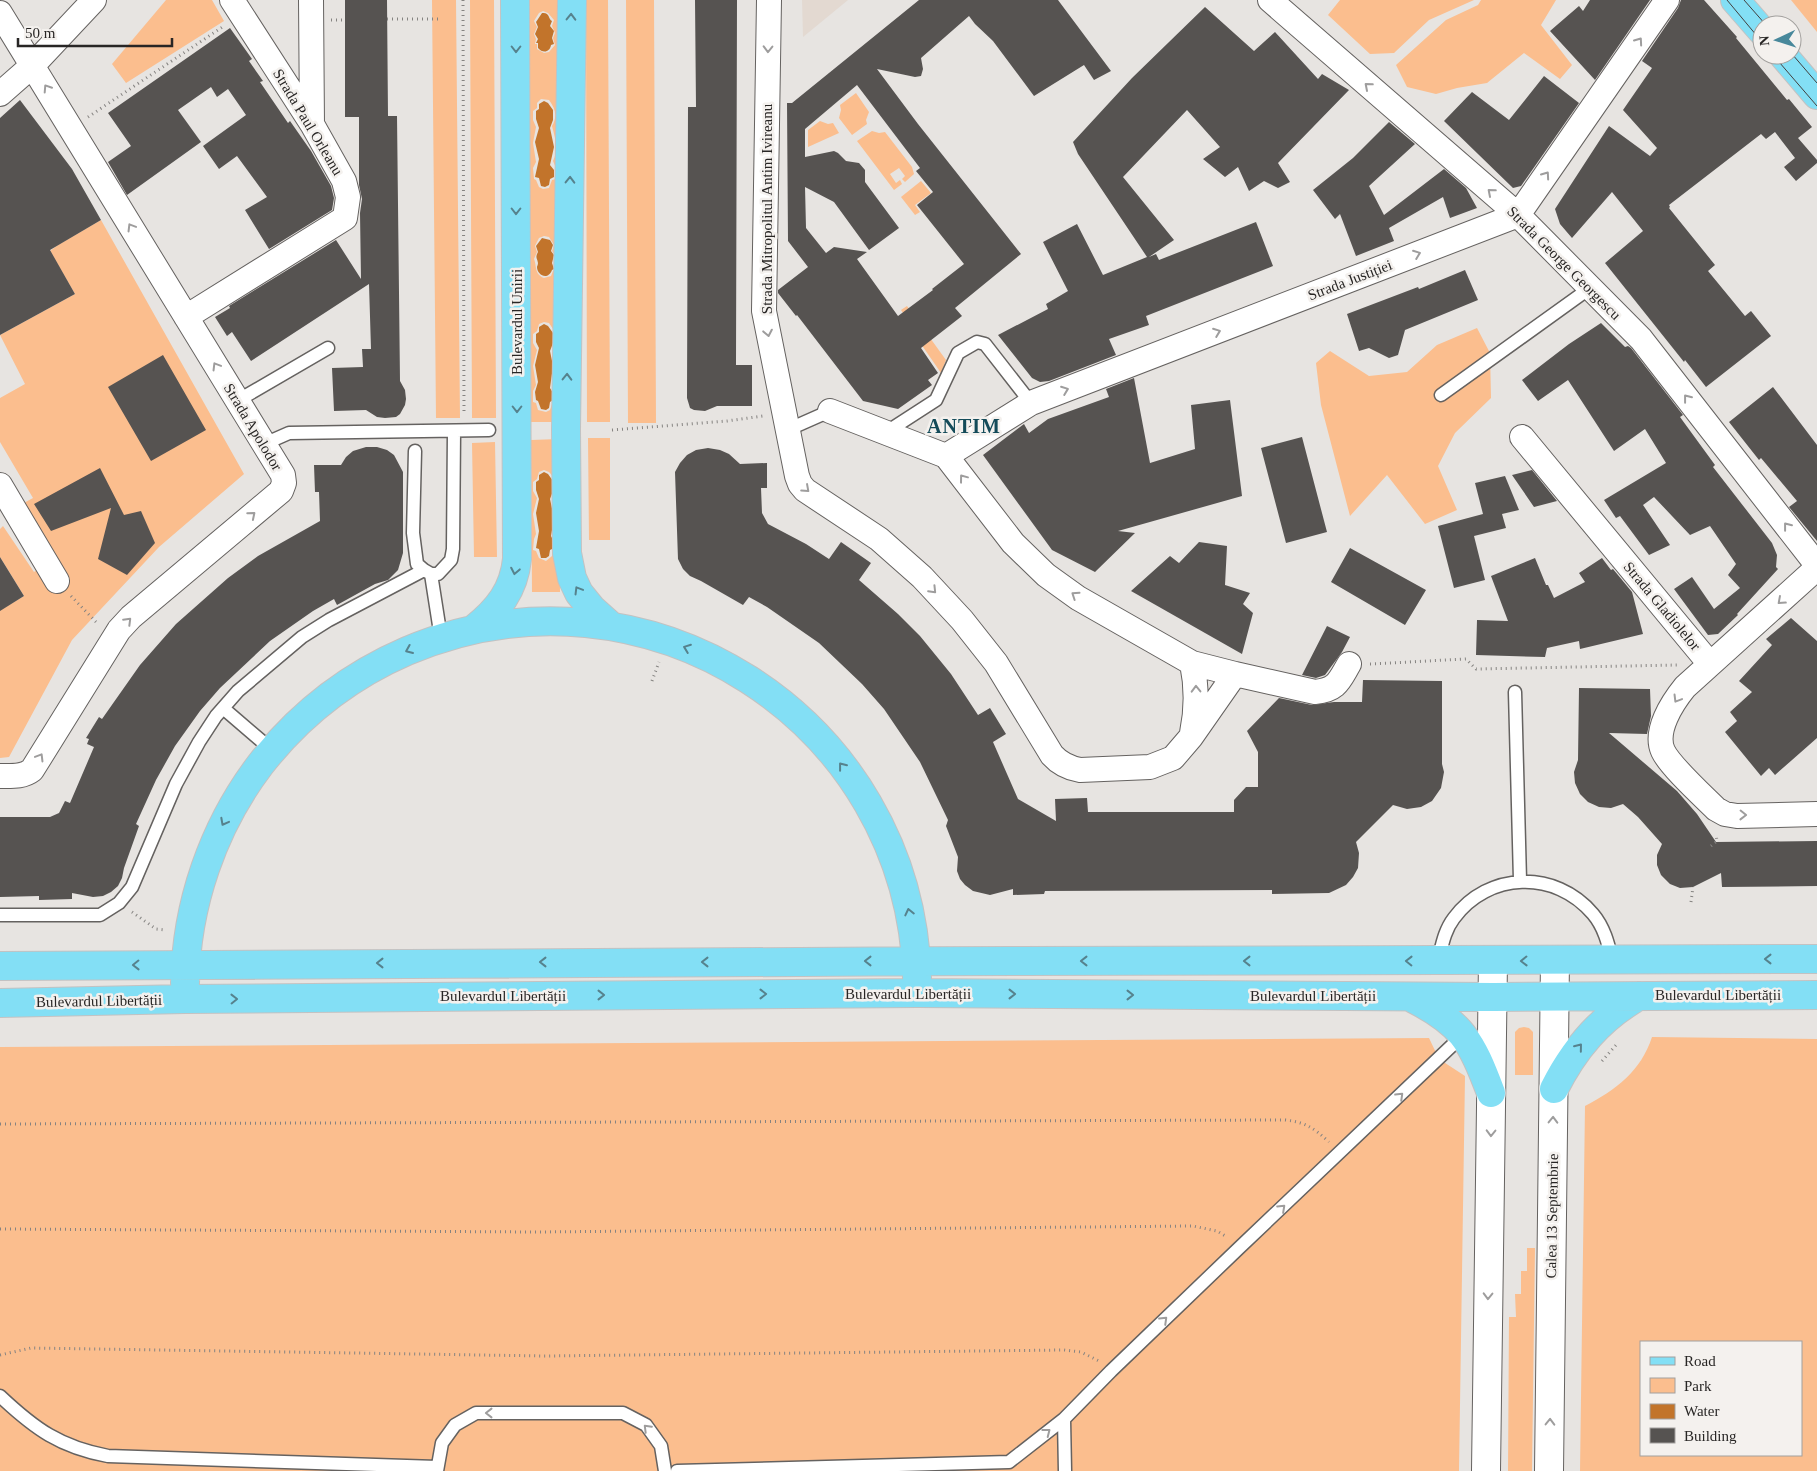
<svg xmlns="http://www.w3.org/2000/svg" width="1817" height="1471" font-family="Georgia,serif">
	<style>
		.built { fill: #e3d9d1 }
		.green { fill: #fbbe8e; fill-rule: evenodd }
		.water { fill: #c2742b }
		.building { fill: #565351; fill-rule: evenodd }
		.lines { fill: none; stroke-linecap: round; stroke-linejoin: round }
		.service-casing { stroke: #656260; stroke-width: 15 }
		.minor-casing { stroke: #656260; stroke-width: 26 }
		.secondary-casing { stroke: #656260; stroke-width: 30 }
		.primary-casing { stroke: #c3c2c2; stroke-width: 30 }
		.path { stroke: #858381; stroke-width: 3; stroke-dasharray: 1 4; stroke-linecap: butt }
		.service { stroke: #fff; stroke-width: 12 }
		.minor { stroke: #fff; stroke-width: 24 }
		.secondary { stroke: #fff; stroke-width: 28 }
		.primary { stroke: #83dff5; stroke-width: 28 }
		.tram { stroke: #42403f; stroke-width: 1 }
		.oneway { stroke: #56828d }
		.oneway2 { stroke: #9e9d9d }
		.labels { text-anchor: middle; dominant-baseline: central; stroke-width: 5; stroke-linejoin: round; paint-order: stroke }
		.street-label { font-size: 15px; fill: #282625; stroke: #f4f1ee }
		.district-label { font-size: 20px; font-weight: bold; letter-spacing: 1px; fill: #144b59; stroke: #f4f1ee }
	</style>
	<rect width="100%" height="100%" fill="#e7e4e1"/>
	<path class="built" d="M802 0H848L803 37Z"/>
	<path class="green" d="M166 0H212L224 21 126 83 112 64Z
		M432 0H456L460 418H436Z
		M470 0H494L496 418H472Z
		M528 0H557L559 422H531ZM543 11 548 13 554 20 552 26 555 33 553 38 555 45 549 52 544 53 537 49V44H535L536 39 534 34 537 27 534 21 539 13ZM541 99 549 100C555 108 558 116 552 126 555 138 559 149 553 161L556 168V179L552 180 549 188 543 189 539 187 536 180 534 179 533 168 536 162 533 143 536 127 533 120V111L537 108V103ZM544 236 549 237 554 245 552 251 555 255 554 263 555 270 553 271 551 276 544 278C534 274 537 266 534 259L537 252 535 246 539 238ZM544 322 549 323 555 332C552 355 552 379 556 402L552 404 550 410 546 412 538 410 536 403 533 402V391L536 385 533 366 537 350 533 343V334L537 331 539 324Z
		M586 0H608L610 422H587Z
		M626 0H654L656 423H628Z
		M1340 0H1474L1429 20 1394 53 1370 54 1328 15Z
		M1481 0H1556L1541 25 1572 65 1560 79 1524 53 1487 83 1457 88 1436 94 1407 87 1396 65 1446 20 1478 5Z
		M1791 0H1817V32Z
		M856 93 869 112 866 120 867 124 852 135 839 118 841 110 840 105Z
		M820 121 828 124 833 123 839 133 808 147V130Z
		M872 131 879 133 885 132 912 167 914 174 905 182 902 179 905 176 899 168 890 174 896 183 900 180 902 184 894 190 857 141Z
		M921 181 931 193 915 205 920 212 915 215 901 197Z
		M101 220 244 474 159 547 72 640 9 757 0 758V602L4 608 24 596 0 557V529L3 526 34 572 51 561 20 505 33 498 0 442V398L25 384 0 335 75 294 50 251 58 245Z
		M907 306 946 360 941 373 901 315 903 313 901 310Z
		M1477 328 1490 353 1491 398 1455 433 1438 466 1457 510 1425 524 1387 475 1350 516 1321 405 1316 363 1330 351 1369 376 1407 372 1437 345Z
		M588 438H610V540H589Z
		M559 439 560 592H532L531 440ZM544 470 549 472 556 480 555 493 553 497V532L556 550 552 552V556L546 561 539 558 536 551 533 550 534 539 536 534 533 514 537 498 533 491V482L537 479 539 472Z
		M495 442 497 557H474L472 443Z
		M1524 1027 1529 1028 1533 1032V1075H1515V1032L1519 1028Z
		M1652 1037 1817 1039V1471H1580L1585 1106C1616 1090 1641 1071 1652 1037ZM1801 1342V1455H1641V1342Z
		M1429 1038 1439 1059 1465 1076 1459 1471H0V1047Z
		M1527 1248H1535L1532 1471H1508L1509 1317H1516L1515 1294H1521V1271H1527Z"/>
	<path class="water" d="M542 13C550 12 548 19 552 21L550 26 554 31 552 38 554 44 551 45C550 52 543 54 538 48V43H536L538 39 535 34 538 27 536 22Z
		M544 101 548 103 553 110V120L550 128 554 147 550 165 554 170V177L550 179 549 185 545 187 541 186 539 178 535 177 539 159 535 142 539 128 536 119V111L539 109V104Z
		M542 238 550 240 553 245 551 251 554 255 552 263 554 269 552 270C548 281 537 275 537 267 537 266 538 265 538 263 537 257 535 258 538 252L536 246Z
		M544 324 548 326 553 333V343L550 351 553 366 550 388 553 393V400L550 402 549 408 546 410 541 409 538 401 536 400 535 392 538 382 535 365 539 348 536 342V334L539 332V327Z
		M544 472 548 474 553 481V491L550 499 554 518 551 536 554 542V548L550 550 549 556 546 558H541L539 549 536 548 539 531 536 513 539 499 536 490V482L539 480V475Z"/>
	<path class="building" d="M345 0H387L388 116H397L400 381 405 390 406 399 405 405 400 414 396 417 385 418 377 417 366 410 334 411 332 368 363 367 362 349H371L369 284 251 361 232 332 227 336 215 317 230 308 229 306 336 240 361 279 360 213 362 199 359 185V117H345Z
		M695 0H737L736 365H752V406H717L705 411 694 410 690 408 687 398 688 107H696Z
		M919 0H1058L1111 71 1094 80 1084 65 1034 96 993 41 975 24 969 16 921 58 923 69 921 76 915 77 877 69 918 124 1021 254 955 308 962 316 921 348 938 373 928 380 932 385 898 409 863 401 797 315 796 316 778 293V290L808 267 788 241 787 103H792ZM857 85 920 168 916 171 933 192 917 205 964 264 932 289 933 290 898 316 857 259 867 252 834 247 826 253 806 228 805 187 834 202 869 250 899 228 865 182V170L859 163 846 161 838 153 834 151 805 157V129Z
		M1590 0H1650L1595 80 1550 31 1579 6 1583 11Z
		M1681 0H1704L1737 37 1736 38 1787 100 1789 99 1812 127 1798 138 1817 160V163L1796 181 1784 167 1795 158 1775 132 1766 139 1761 134 1669 205 1670 207 1669 208 1715 265 1708 271 1745 316 1751 311 1771 336 1706 387 1685 360 1684 362 1605 263 1643 231 1612 192 1572 238 1560 224 1555 209 1609 126 1650 156 1657 148 1623 110 1652 68 1642 61 1678 8Z
		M1205 7 1254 51 1275 32 1318 79 1322 74 1349 90 1278 163 1290 182 1278 188 1264 181 1249 191 1238 167 1225 177 1203 159 1220 147 1187 110 1123 177 1174 240 1149 257 1156 254 1159 260 1256 222 1273 266 1146 316 1149 325 1109 339 1116 355 1049 381 1040 382 1032 378 998 335 1048 309 1046 304 1068 291 1043 242 1077 224 1103 275 1147 257 1078 154 1073 142 1132 78Z
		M230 28 252 59 249 61 263 81 260 82 288 123 290 121 311 151 331 186 334 198 332 210 269 249 245 210 267 197 237 156 219 169 203 146 246 115 228 89 217 97 211 87 178 110 201 142 127 195 108 162 131 146 108 113Z
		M1544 76 1579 103 1521 186 1513 188 1444 121 1472 92 1509 120Z
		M20 100 72 169 101 220 50 250 75 294 0 335V118Z
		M1389 122 1415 144 1369 186 1384 215 1444 169 1466 188 1477 208 1450 218 1443 197 1389 228 1394 241 1356 256 1340 214 1335 219 1313 190 1353 158Z
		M1465 270 1478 300 1405 330 1398 355 1389 358 1369 348 1359 351 1347 314 1418 287 1419 289Z
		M1601 323 1625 347 1628 346 1631 348 1683 415 1680 417 1715 465 1713 467 1772 543 1777 555 1776 567 1778 569 1737 614 1738 615 1718 634 1708 635 1674 589 1692 577 1714 609 1740 588 1728 575 1736 564 1710 526 1690 535 1654 497 1643 505 1670 545 1649 555 1620 516 1616 518 1604 500 1666 463 1645 429 1614 451 1568 380 1538 401 1522 380 1569 344Z
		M163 355 206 430 151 461 108 387Z
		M1134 378 1150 463 1195 449 1191 405 1230 400 1242 496 1118 531 1135 533 1095 572 1052 550 983 455 1024 424 1029 433 1048 419 1109 397 1106 389Z
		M1773 387 1817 445V541L1789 507 1797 501 1761 458 1759 460 1729 422Z
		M1302 437 1327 532 1286 543 1261 448Z
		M366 447H377L387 450 394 455 403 472V553L398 570 388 580 375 584 337 605 334 599 313 611 270 641 220 688 200 711 175 746 156 780 136 824 139 826 124 868 122 878 118 886 111 892 103 896 93 897 72 893V899L39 900V896L0 897V817H50L59 813 65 801 70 803 94 747 87 744 89 739 86 738 99 717 102 719 140 665 176 624 228 578 258 556 320 521 319 492H315L314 465H341L346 457 353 451Z
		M708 448 720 450 729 454 740 464 767 463V488H761L762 513 768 524 806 544 829 559 841 542 871 563 859 580 898 614 920 636 951 674 978 715 990 708 1006 734 993 742 1018 799 1056 821 1055 799 1087 798 1088 812H1234V800L1246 787H1258V752L1247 731 1279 698 1312 705 1334 702H1362L1363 680 1442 681V764L1444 772 1441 788 1432 801 1421 807 1407 809 1393 805 1356 842 1359 853 1358 868 1353 877 1346 885 1329 893 1272 894V890L1045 891 1044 894 1013 895V889L990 895 973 891 965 885 960 879 957 871 958 857 946 826 948 820 920 762 884 709 862 684 819 643 767 607 749 597 743 605 701 581 690 576 683 569 678 559 675 472 680 463 687 455 696 450Z
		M100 468 124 515 141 511 155 543 127 575 98 559 111 508 51 531 34 504Z
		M1532 470 1557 501 1534 507 1512 475Z
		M1505 476 1519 510 1502 514 1506 528 1474 536 1485 580 1454 588 1438 526 1483 514 1475 483Z
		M1199 542 1227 546 1225 585 1250 593 1243 604 1253 613 1242 654 1131 591 1170 556 1179 563Z
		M1350 548 1426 590 1405 625 1331 582Z
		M0 557 24 596 0 611Z
		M1535 558 1546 585H1548L1554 598 1585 582 1579 573 1602 558 1611 570 1613 569 1632 592 1643 634 1580 649 1579 641 1547 648 1545 657 1476 655 1477 620 1508 621 1491 576Z
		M1791 618 1817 641V738L1775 775 1769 768 1761 776 1725 732 1737 721 1730 712 1752 692 1739 681 1772 645 1766 639Z
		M1327 626 1350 637 1342 652 1325 675 1316 678 1302 675Z
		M1579 688 1650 689 1651 716 1647 734 1609 733 1677 791 1697 814 1716 842 1817 841V886L1722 887 1721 873 1693 887 1680 888 1670 884 1661 875 1657 865V855L1662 844 1638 817 1623 804 1611 808 1599 807 1588 802 1580 794 1575 783 1574 772 1578 760Z"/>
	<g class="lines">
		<g class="service-casing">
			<path id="service" d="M1441 395 1590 288
				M237 401 328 348
				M787 430 830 411
				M885 433 936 400 958 353 977 342 985 344 1031 403
				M264 444 289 433 489 430
				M415 451 413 533 417 564 424 570 431 574H438L451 560 453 549 454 432
				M431 574 441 638
				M1515 692 1520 880
				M223 708 272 750
				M0 915H100L119 903 132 887 176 784 199 742 216 716 238 691 302 637 329 620 424 570
				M1438 961C1442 946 1444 931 1454 918 1488 872 1555 869 1593 914 1604 927 1608 943 1612 959
				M0 1396C35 1429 60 1447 108 1456L437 1467
				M1064 1419 1065 1471
				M437 1471 442 1443 455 1425 476 1413H623L646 1425 661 1446 665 1471
				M677 1471 1009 1462 1064 1419 1111 1371 1239 1248 1463 1035"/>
		</g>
		<g class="minor-casing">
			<path id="minor" d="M311 0 312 124
				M769 0 764 311 797 476 800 484 805 490 879 539 922 577 962 620 996 663 1052 755C1060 764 1069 768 1080 770L1150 767 1173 758 1191 737 1235 674 1315 692C1337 690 1339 681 1349 664
				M1270 0 1518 215 1641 339 1817 565
				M0 13 283 475 284 483 281 491 131 617 119 630 32 770C23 777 12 776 0 776
				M0 94 33 65 94 0
				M186 317 345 218 348 197 344 181 312 124 232 0
				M830 411 946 456 1013 543 1046 575 1078 598 1192 663C1197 687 1197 709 1192 733
				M1522 437 1710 664
				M946 456 1031 403 1518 215 1667 0
				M0 485 57 581
				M1817 568 1685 687C1672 703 1654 731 1663 751 1670 766 1703 796 1716 809L1725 814 1737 816 1817 814
				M1192 663 1235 674"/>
		</g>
		<g class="secondary-casing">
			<path id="secondary" d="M1486 1471 1493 961
				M1549 1471 1555 960"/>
		</g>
		<g class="primary-casing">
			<path id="primary" d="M572 0 566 429 567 553 572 578 579 593 592 609 611 626
				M1735 0 1762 31
				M1783 55 1817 95
				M474 629C498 610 514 590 517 559L515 0
				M0 966C606 960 1211 962 1817 959
				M185 983C186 905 213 827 260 765 299 715 349 676 407 651 645 550 910 719 917 978
				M1410 997C1462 1023 1471 1040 1491 1093
				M0 1003 185 999 917 993 1493 997 1817 995
				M1554 1089C1574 1049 1600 1018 1639 996"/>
		</g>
		<path class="path" d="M463 0 464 414
			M387 19H439
			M331 20H345
			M88 117 224 26
			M612 430 727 421 763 416
			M71 596 98 624
			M1370 664 1466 659 1476 669 1677 665
			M652 681 659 662
			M1711 846 1717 841 1716 834
			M1691 902 1693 887
			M132 912 156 929 166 930
			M1602 1061 1616 1045
			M0 1124 1285 1120C1305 1122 1314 1128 1329 1142
			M0 1229 537 1232 1193 1226 1217 1231 1227 1237
			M0 1355 31 1348 545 1356 1064 1350 1081 1352 1099 1361"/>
		<use href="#service" class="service"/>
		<use href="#minor" class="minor"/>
		<use href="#secondary" class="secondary"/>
		<use href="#primary" class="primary"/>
		<path class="tram" d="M1727 0 1762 42
			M1744 0 1766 25
			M1792 54 1817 83
			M1773 55 1817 106"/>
	</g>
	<defs><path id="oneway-chevron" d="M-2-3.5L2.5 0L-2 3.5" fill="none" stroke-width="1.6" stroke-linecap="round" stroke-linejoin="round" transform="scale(1.25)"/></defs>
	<g class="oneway">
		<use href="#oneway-chevron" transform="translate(571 17) rotate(-89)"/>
		<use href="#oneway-chevron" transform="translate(516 49) rotate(90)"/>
		<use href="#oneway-chevron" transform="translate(570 180) rotate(-89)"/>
		<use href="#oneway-chevron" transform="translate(516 211) rotate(90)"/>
		<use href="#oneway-chevron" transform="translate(567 377) rotate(-89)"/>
		<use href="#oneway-chevron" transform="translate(517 409) rotate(90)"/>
		<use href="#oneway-chevron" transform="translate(515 571) rotate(101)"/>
		<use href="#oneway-chevron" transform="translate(578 590) rotate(-121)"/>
		<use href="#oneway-chevron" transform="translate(687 648) rotate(-159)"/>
		<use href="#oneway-chevron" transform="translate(409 650) rotate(157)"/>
		<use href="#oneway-chevron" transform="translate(842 766) rotate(-128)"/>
		<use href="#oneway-chevron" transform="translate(224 822) rotate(118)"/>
		<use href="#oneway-chevron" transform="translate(909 912) rotate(-103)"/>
		<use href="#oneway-chevron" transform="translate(1768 959) rotate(180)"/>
		<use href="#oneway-chevron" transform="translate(868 961) rotate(180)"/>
		<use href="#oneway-chevron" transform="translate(1084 961) rotate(-180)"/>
		<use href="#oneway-chevron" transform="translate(1247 961) rotate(-180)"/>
		<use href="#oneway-chevron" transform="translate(1409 961) rotate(-179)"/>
		<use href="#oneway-chevron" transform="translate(1524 961) rotate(179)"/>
		<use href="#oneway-chevron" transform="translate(543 962) rotate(180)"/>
		<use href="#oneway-chevron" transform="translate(705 962) rotate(180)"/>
		<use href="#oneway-chevron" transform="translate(380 963) rotate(180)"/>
		<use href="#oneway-chevron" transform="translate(136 965) rotate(179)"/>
		<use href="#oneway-chevron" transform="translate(763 994)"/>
		<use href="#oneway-chevron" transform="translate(1012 994)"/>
		<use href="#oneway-chevron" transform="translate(601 995)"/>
		<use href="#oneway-chevron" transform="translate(1130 995)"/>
		<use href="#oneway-chevron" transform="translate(234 999) rotate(-1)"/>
		<use href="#oneway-chevron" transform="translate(1579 1047) rotate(-51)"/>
	</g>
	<g class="oneway2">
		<use href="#oneway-chevron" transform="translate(1639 41) rotate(-55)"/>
		<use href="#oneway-chevron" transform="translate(768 49) rotate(91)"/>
		<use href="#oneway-chevron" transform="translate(1368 86) rotate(-139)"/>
		<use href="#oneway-chevron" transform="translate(47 88) rotate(-123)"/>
		<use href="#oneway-chevron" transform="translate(1546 175) rotate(-55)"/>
		<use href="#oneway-chevron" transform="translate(1491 192) rotate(-139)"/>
		<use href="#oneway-chevron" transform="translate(131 227) rotate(-121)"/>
		<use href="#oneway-chevron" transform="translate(1417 254) rotate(-21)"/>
		<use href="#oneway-chevron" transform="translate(1217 332) rotate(-21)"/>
		<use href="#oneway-chevron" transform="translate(768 333) rotate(79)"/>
		<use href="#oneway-chevron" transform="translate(216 366) rotate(-121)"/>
		<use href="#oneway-chevron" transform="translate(1065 390) rotate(-21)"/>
		<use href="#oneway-chevron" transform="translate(1687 398) rotate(-128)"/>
		<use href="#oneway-chevron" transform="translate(963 478) rotate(-127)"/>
		<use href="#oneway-chevron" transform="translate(806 489) rotate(42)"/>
		<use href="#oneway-chevron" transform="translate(252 515) rotate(-40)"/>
		<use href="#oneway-chevron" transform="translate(1787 526) rotate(-128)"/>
		<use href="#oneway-chevron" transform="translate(933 590) rotate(46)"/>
		<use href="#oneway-chevron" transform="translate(1075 595) rotate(-146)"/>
		<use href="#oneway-chevron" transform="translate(1781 601) rotate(138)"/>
		<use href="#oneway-chevron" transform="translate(128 621) rotate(-45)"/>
		<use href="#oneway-chevron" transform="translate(1196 689) rotate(-91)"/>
		<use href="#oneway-chevron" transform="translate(1677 699) rotate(121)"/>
		<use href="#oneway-chevron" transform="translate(40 757) rotate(-59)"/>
		<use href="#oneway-chevron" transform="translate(1743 815) rotate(1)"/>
		<use href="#oneway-chevron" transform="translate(1400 1096) rotate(-44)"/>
		<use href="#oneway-chevron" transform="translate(1553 1120) rotate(-89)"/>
		<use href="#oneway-chevron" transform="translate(1491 1133) rotate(91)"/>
		<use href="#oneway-chevron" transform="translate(1282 1208) rotate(-43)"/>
		<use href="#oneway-chevron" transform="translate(1488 1296) rotate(91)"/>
		<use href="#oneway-chevron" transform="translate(1164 1320) rotate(-44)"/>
		<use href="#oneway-chevron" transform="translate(489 1413) rotate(-180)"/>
		<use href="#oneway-chevron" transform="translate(1550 1422) rotate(-89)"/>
		<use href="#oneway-chevron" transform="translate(647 1428) rotate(-135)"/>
		<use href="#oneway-chevron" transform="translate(1047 1432) rotate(-38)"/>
	</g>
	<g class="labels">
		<g class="street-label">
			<text transform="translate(308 122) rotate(59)">Strada Paul Orleanu</text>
			<text transform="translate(767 209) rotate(-90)">Strada Mitropolitul Antim Ivireanu</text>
			<text transform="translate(1564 263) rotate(45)">Strada George Georgescu</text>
			<text transform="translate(1350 280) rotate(-21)">Strada Justiției</text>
			<text transform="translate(517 322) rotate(-90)">Bulevardul Unirii</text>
			<text transform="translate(253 427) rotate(59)">Strada Apolodor</text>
			<text transform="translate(1662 606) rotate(50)">Strada Gladiolelor</text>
			<text x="908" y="994">Bulevardul Libertății</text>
			<text x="1718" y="995">Bulevardul Libertății</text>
			<text x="503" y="996">Bulevardul Libertății</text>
			<text x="1313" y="996">Bulevardul Libertății</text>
			<text transform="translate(99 1001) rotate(-1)">Bulevardul Libertății</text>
			<text transform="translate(1552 1216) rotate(-89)">Calea 13 Septembrie</text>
		</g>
		<g class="district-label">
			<text x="964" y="426">ANTIM</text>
		</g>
	</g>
	<rect x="1640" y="1341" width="162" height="115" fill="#f4f1ee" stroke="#a2a09e"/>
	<rect x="1650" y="1357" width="25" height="8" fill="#83dff5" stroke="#a2a09e"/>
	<text x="1684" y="1366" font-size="15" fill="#282625">Road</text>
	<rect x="1650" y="1378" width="25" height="15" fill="#fbbe8e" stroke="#a2a09e"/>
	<text x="1684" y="1391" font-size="15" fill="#282625">Park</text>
	<rect x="1650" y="1404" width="25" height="15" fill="#c2742b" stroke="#a2a09e"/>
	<text x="1684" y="1416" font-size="15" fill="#282625">Water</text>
	<rect x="1650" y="1428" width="25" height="15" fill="#565351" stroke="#a2a09e"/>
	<text x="1684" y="1441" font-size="15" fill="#282625">Building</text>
	<g transform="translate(1777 40) rotate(266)"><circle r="24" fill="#f4f1ee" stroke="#a2a09e"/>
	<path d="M0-4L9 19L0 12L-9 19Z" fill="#48889b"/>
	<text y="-8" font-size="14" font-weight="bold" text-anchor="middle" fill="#282625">N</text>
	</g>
	<path d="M18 38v8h154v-8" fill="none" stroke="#282625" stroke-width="2.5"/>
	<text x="25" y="38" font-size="15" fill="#282625" stroke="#f4f1ee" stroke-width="4" paint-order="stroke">50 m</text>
</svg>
